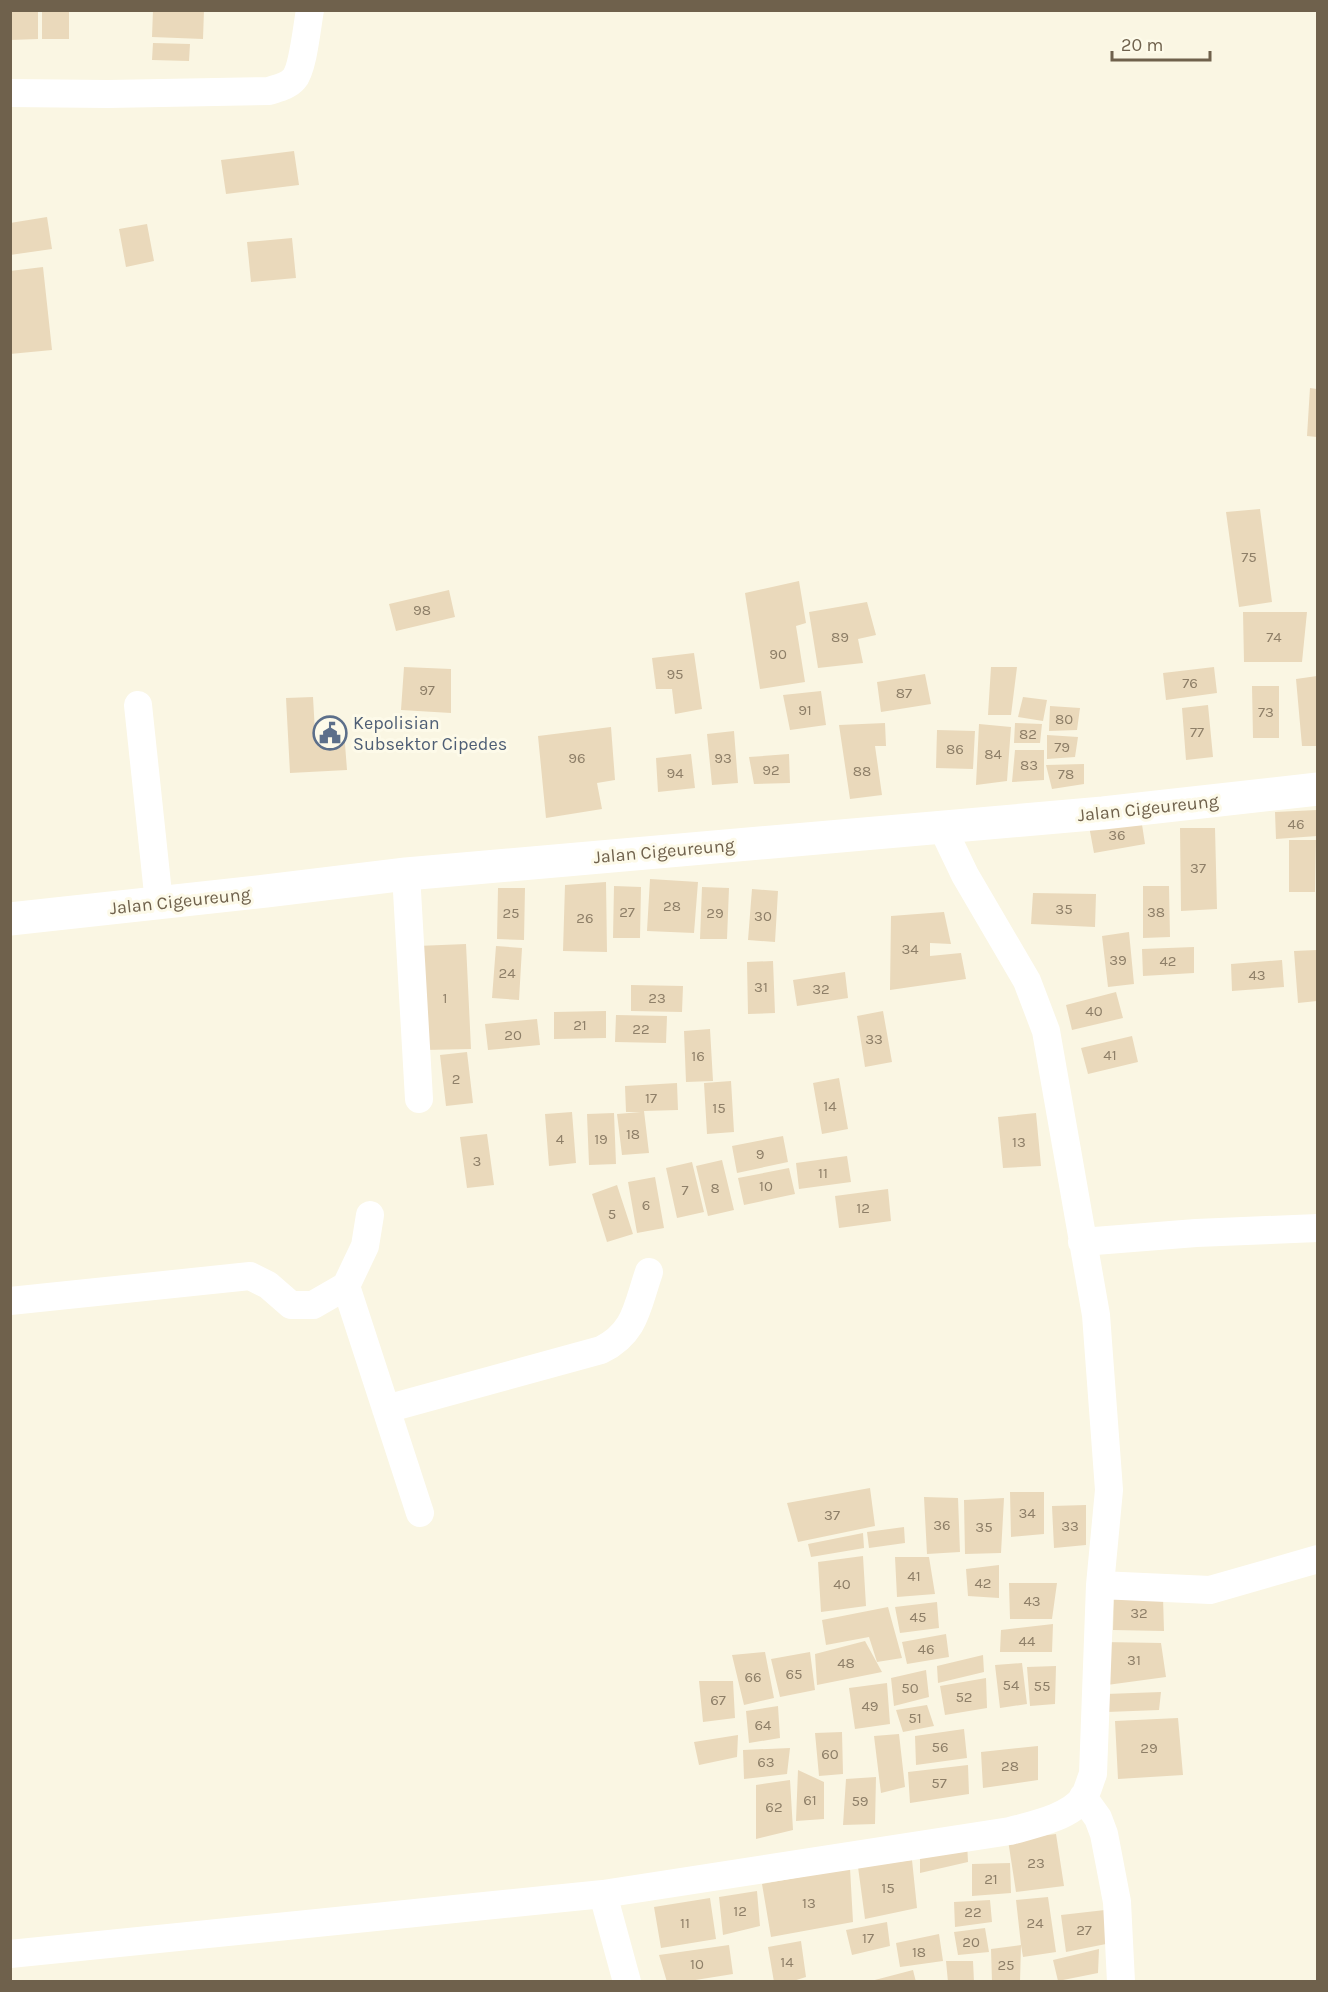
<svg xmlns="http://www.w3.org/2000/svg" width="1328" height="1992" font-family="Karla,sans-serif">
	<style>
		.building { fill: #ead9bb }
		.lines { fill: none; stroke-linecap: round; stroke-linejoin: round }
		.minor { stroke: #fff; stroke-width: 28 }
		.tertiary { stroke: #fff; stroke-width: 33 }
		.labels { text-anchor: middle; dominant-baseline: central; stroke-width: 6; stroke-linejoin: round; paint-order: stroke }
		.number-label { font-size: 15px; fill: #8e7f68 }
		.service-label { font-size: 18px; fill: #4e5e75; stroke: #fdfae9; text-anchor: start }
		.street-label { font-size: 18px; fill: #6f614c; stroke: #fdfae9 }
	</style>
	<rect width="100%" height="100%" fill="#faf6e3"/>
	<path class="building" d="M10 10H38V39L10 40Z
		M42 10H69V39H42Z
		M153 10H204L203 39 152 37Z
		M153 43 190 44 189 61 152 60Z
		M294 151 299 185 226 194 221 160Z
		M47 217 52 249 10 255V223Z
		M147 224 154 261 126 267 119 229Z
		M292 238 296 278 251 282 247 242Z
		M43 267 52 350 10 354V271Z
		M1310 388 1317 389V437L1307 436Z
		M1260 509 1272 602 1239 607 1226 512Z
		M799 581 806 623 796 626 805 682 760 689 745 593Z
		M449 590 455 617 396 631 389 604Z
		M867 602 876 635 858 639 863 663 818 668 809 612Z
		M1243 612H1307L1302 662H1244Z
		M694 653 702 709 675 714 672 689H656L652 658Z
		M404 667 451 669V713L401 710Z
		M991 667H1017L1011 715H988Z
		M1214 667 1217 693 1166 700 1163 673Z
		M925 674 931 704 881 712 877 682Z
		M1317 676V746H1302L1296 679Z
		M1252 686H1279V738H1253Z
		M821 691 826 725 790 730 783 695Z
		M313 697 315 732 344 731 347 770 290 773 286 698Z
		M1023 697 1047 700 1043 721 1018 717Z
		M1208 705 1213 757 1186 760 1182 708Z
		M1050 706 1080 708 1077 730 1049 731Z
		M885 723 886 746H875L882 795 850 799 839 725Z
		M1015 723 1042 724 1040 743H1014Z
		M979 724 1011 727 1007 781 976 785Z
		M611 727 615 780 597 783 602 809 546 818 538 736Z
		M937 730 975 731 973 769 936 768Z
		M734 731 738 783 712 785 707 734Z
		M1047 735 1078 737 1075 757 1047 759Z
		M1015 750H1044V780L1012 782Z
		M691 754 695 788 658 792 656 758Z
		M789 754 790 783 754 784 749 757Z
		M1084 764V784L1052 789 1046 765Z
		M1317 810V836L1276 839 1275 812Z
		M1141 818 1145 844 1094 853 1089 826Z
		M1180 828H1215L1217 909 1181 911Z
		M1289 840H1316L1315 892H1289Z
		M650 879 698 882 694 933 647 931Z
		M606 882 607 952 563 951 565 885Z
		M614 886 641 887 640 938H613Z
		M1143 886H1169L1170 937 1143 938Z
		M702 887 729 888 727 939H700Z
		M498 888H525L524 940 497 939Z
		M752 889 778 891 775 942 748 940Z
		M1033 893 1096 894 1095 927 1031 924Z
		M944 912 951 944 930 943V956L961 953 966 979 890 990 891 916Z
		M1129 932 1134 984 1108 987 1102 936Z
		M466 944 471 1049 425 1050 417 946Z
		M496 946 522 948 519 1000 492 998Z
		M1194 947V973L1143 976 1142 949Z
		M1317 950V1001L1298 1003 1294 951Z
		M1282 960 1284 987 1232 991 1231 964Z
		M773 961 775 1013 748 1014 747 962Z
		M845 972 848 998 797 1006 793 980Z
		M631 985 683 986 682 1012 631 1011Z
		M1116 992 1123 1018 1072 1030 1066 1005Z
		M606 1011V1038L554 1039V1012Z
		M883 1011 892 1062 865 1067 857 1016Z
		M616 1015 667 1016 666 1043 615 1042Z
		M537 1019 540 1045 488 1050 485 1024Z
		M710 1029 713 1081 686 1082 684 1031Z
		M1132 1036 1138 1062 1088 1074 1081 1048Z
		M467 1052 473 1103 446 1106 440 1055Z
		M839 1078 848 1129 822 1134 813 1083Z
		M731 1081 734 1132 707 1134 704 1083Z
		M677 1083 678 1110 644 1111 649 1153 622 1155 617 1114 641 1112H626L625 1086Z
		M572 1112 576 1163 549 1166 545 1114Z
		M614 1113 616 1164 589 1165 587 1114Z
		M1036 1113 1041 1166 1003 1168 998 1117Z
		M487 1134 494 1185 467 1188 460 1137Z
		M783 1136 788 1162 737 1173 732 1146Z
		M847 1156 851 1182 799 1189 796 1163Z
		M722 1160 734 1210 708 1216 696 1166Z
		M692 1162 704 1212 677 1218 666 1168Z
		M789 1168 795 1194 744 1205 738 1178Z
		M655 1177 664 1228 637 1233 628 1182Z
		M617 1185 633 1234 607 1242 592 1194Z
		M888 1189 891 1221 839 1228 835 1196Z
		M870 1488 875 1526 798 1542 787 1503Z
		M1010 1492H1044V1534L1011 1537Z
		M924 1497 958 1498 960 1552 927 1554Z
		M1004 1498 1001 1553 965 1554 964 1500Z
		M1086 1505V1545L1054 1548 1052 1506Z
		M904 1527 905 1543 869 1548 867 1532Z
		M863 1533 864 1548 811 1557 808 1544Z
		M863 1556 866 1606 821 1612 818 1562Z
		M895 1557H929L935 1594 897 1597Z
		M999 1565V1598L968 1596 966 1569Z
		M1009 1583H1057L1052 1619H1010Z
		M1114 1595 1163 1597 1164 1631 1113 1630Z
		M937 1602 939 1628 900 1633 895 1607Z
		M888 1607 902 1658 877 1662 869 1637 826 1645 822 1620Z
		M1053 1624 1052 1652H1000L1001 1630Z
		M946 1634 949 1657 907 1664 902 1642Z
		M865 1641 882 1672 817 1685 815 1654Z
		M1103 1642 1161 1643 1166 1677 1107 1685Z
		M765 1652 774 1698 744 1705 732 1655Z
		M810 1652 815 1690 780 1697 771 1659Z
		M983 1655 984 1672 938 1683 937 1666Z
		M1022 1663 1027 1704 1000 1708 995 1665Z
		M1056 1666 1055 1704 1030 1706 1027 1667Z
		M926 1670 929 1697 894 1706 891 1678Z
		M986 1678 987 1708 945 1715 940 1686Z
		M699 1681H733L735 1718 703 1722Z
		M887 1683 890 1724 855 1729 849 1688Z
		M1161 1692 1159 1710 1107 1712 1106 1694Z
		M927 1705 934 1726 903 1732 896 1710Z
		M778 1706 780 1738 749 1743 746 1711Z
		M1178 1718 1183 1775 1118 1779 1115 1721Z
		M964 1729 967 1758 916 1765 915 1736Z
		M842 1732 843 1774 819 1776 815 1733Z
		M899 1734 905 1787 881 1793 874 1736Z
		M738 1735 737 1757 699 1765 694 1742Z
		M1038 1746V1780L983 1788 981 1752Z
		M790 1748 787 1774 744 1779 743 1750Z
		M968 1765 969 1794 910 1803 908 1772Z
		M798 1770 824 1782V1819L796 1821Z
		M876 1777 875 1824 843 1825 846 1779Z
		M790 1780 793 1830 756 1839V1785Z
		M1056 1834 1064 1886 1016 1892 1008 1840Z
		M967 1842 968 1862 920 1873V1852Z
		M912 1860 917 1908 865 1919 858 1867Z
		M1010 1863 1011 1893 972 1896V1864Z
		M850 1868 853 1922 771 1937 762 1884Z
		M757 1891 760 1926 723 1935 719 1897Z
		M1048 1897 1056 1952 1023 1957 1021 1945 1020 1982H992L991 1949 1021 1945 1016 1900Z
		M710 1898 716 1939 661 1948 654 1907Z
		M990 1900 992 1922 955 1927 954 1902Z
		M1105 1910 1106 1944 1066 1952 1061 1915Z
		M887 1922 890 1946 852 1955 846 1930Z
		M985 1928 989 1952 958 1955 954 1932Z
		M939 1934 943 1961 900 1967 896 1943Z
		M801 1941 806 1977 790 1982H774L768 1947Z
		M729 1945 733 1974 683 1982H667L659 1955Z
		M1099 1949 1098 1973 1058 1981 1053 1960Z
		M946 1961H973L974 1982H948Z
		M913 1970 916 1982H871V1981Z"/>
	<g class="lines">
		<path class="minor" d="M10 93 108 94 269 91C278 88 288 86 294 79 303 69 307 26 310 10
			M138 705 159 903
			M406 874 419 1099
			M1082 1242 1196 1233 1318 1228
			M346 1286 420 1513
			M10 1301 250 1276 268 1285 291 1305H313L346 1286 365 1246 370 1215
			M386 1409 601 1350C636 1333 637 1306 649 1272
			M1100 1585 1210 1590 1318 1559
			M1083 1797 1098 1818 1104 1834 1117 1902 1121 1982
			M603 1894 627 1982
			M10 1954 603 1894 1010 1831C1032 1825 1071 1817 1084 1797 1088 1790 1090 1781 1093 1774L1100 1585 1109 1490 1096 1315 1046 1031 1027 981 965 875 942 827"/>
		<path class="tertiary" d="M10 919 266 891 406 874 1103 813 1318 789"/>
	</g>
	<defs>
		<g id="civic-ring" transform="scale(1.725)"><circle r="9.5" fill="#fdfae9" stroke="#5c6f8a" stroke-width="1.5"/><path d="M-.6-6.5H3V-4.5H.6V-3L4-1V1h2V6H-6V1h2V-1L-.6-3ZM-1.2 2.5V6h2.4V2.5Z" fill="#5c6f8a"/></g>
	</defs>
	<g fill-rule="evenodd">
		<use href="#civic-ring" x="330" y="733"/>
	</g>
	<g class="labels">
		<g class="number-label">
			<text x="1249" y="557">75</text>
			<text x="422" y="610">98</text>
			<text x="840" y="637">89</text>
			<text x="1274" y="637">74</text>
			<text x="778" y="654">90</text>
			<text x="675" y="674">95</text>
			<text x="1190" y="683">76</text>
			<text x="427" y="690">97</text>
			<text x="904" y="693">87</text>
			<text x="805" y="710">91</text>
			<text x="1266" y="712">73</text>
			<text x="1064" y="719">80</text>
			<text x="1197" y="732">77</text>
			<text x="1028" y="734">82</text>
			<text x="1062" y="747">79</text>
			<text x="955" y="749">86</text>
			<text x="993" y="754">84</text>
			<text x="577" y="758">96</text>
			<text x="723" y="758">93</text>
			<text x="1029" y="765">83</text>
			<text x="771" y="770">92</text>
			<text x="862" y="771">88</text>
			<text x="675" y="773">94</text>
			<text x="1066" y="774">78</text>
			<text x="1296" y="824">46</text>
			<text x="1117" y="835">36</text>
			<text x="1198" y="868">37</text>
			<text x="672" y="906">28</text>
			<text x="1064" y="909">35</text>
			<text x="627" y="912">27</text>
			<text x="1156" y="912">38</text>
			<text x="511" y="913">25</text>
			<text x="715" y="913">29</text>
			<text x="763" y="916">30</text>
			<text x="585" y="918">26</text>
			<text x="910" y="949">34</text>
			<text x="1118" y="960">39</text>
			<text x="1168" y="961">42</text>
			<text x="507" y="973">24</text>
			<text x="1257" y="975">43</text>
			<text x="761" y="987">31</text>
			<text x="821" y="989">32</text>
			<text x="445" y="998">1</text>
			<text x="657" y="998">23</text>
			<text x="1094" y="1011">40</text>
			<text x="580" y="1025">21</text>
			<text x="641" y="1029">22</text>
			<text x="513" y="1035">20</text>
			<text x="874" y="1039">33</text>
			<text x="1110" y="1055">41</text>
			<text x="698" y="1056">16</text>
			<text x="456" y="1079">2</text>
			<text x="651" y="1098">17</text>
			<text x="830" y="1106">14</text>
			<text x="719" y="1108">15</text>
			<text x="633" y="1134">18</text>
			<text x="560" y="1139">4</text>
			<text x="601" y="1139">19</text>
			<text x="1019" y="1142">13</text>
			<text x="760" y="1154">9</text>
			<text x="477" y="1161">3</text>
			<text x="823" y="1173">11</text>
			<text x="766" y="1186">10</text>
			<text x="715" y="1188">8</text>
			<text x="685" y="1190">7</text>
			<text x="646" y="1205">6</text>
			<text x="863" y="1208">12</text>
			<text x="612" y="1214">5</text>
			<text x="1027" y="1513">34</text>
			<text x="832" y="1515">37</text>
			<text x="942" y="1525">36</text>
			<text x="1070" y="1526">33</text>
			<text x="984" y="1527">35</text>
			<text x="914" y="1576">41</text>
			<text x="983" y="1583">42</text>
			<text x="842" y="1584">40</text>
			<text x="1032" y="1601">43</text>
			<text x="1139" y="1613">32</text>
			<text x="918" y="1617">45</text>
			<text x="1027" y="1641">44</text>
			<text x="926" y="1649">46</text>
			<text x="1134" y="1660">31</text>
			<text x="846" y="1663">48</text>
			<text x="794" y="1674">65</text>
			<text x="753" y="1677">66</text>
			<text x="1011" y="1685">54</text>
			<text x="1042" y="1686">55</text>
			<text x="910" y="1688">50</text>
			<text x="964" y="1697">52</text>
			<text x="718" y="1700">67</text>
			<text x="870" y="1706">49</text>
			<text x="915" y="1718">51</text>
			<text x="763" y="1725">64</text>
			<text x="940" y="1747">56</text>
			<text x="1149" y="1748">29</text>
			<text x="830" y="1754">60</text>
			<text x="766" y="1762">63</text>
			<text x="1010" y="1766">28</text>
			<text x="939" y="1783">57</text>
			<text x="810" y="1800">61</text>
			<text x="860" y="1801">59</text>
			<text x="774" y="1807">62</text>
			<text x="1036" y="1863">23</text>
			<text x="991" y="1879">21</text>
			<text x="888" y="1888">15</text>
			<text x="809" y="1903">13</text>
			<text x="740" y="1911">12</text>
			<text x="973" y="1912">22</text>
			<text x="685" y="1923">11</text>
			<text x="1035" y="1923">24</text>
			<text x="1084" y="1930">27</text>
			<text x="868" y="1938">17</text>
			<text x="971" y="1942">20</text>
			<text x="919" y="1952">18</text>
			<text x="787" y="1962">14</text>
			<text x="697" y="1964">10</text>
			<text x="1006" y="1965">25</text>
		</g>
		<g class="service-label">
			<text x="353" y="723">Kepolisian<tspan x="353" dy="21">Subsektor Cipedes</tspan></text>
		</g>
		<g class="street-label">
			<text transform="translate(1148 808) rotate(-6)">Jalan Cigeureung</text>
			<text transform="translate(664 851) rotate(-5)">Jalan Cigeureung</text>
			<text transform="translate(180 901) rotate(-6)">Jalan Cigeureung</text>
		</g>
	</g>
	<rect width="1328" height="1992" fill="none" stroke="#6f614c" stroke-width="24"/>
	<path d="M1112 51v9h98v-9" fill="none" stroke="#6f614c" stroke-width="3"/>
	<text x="1121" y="51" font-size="18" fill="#6f614c" stroke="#fdfae9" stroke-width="4.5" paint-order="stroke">20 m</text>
</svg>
